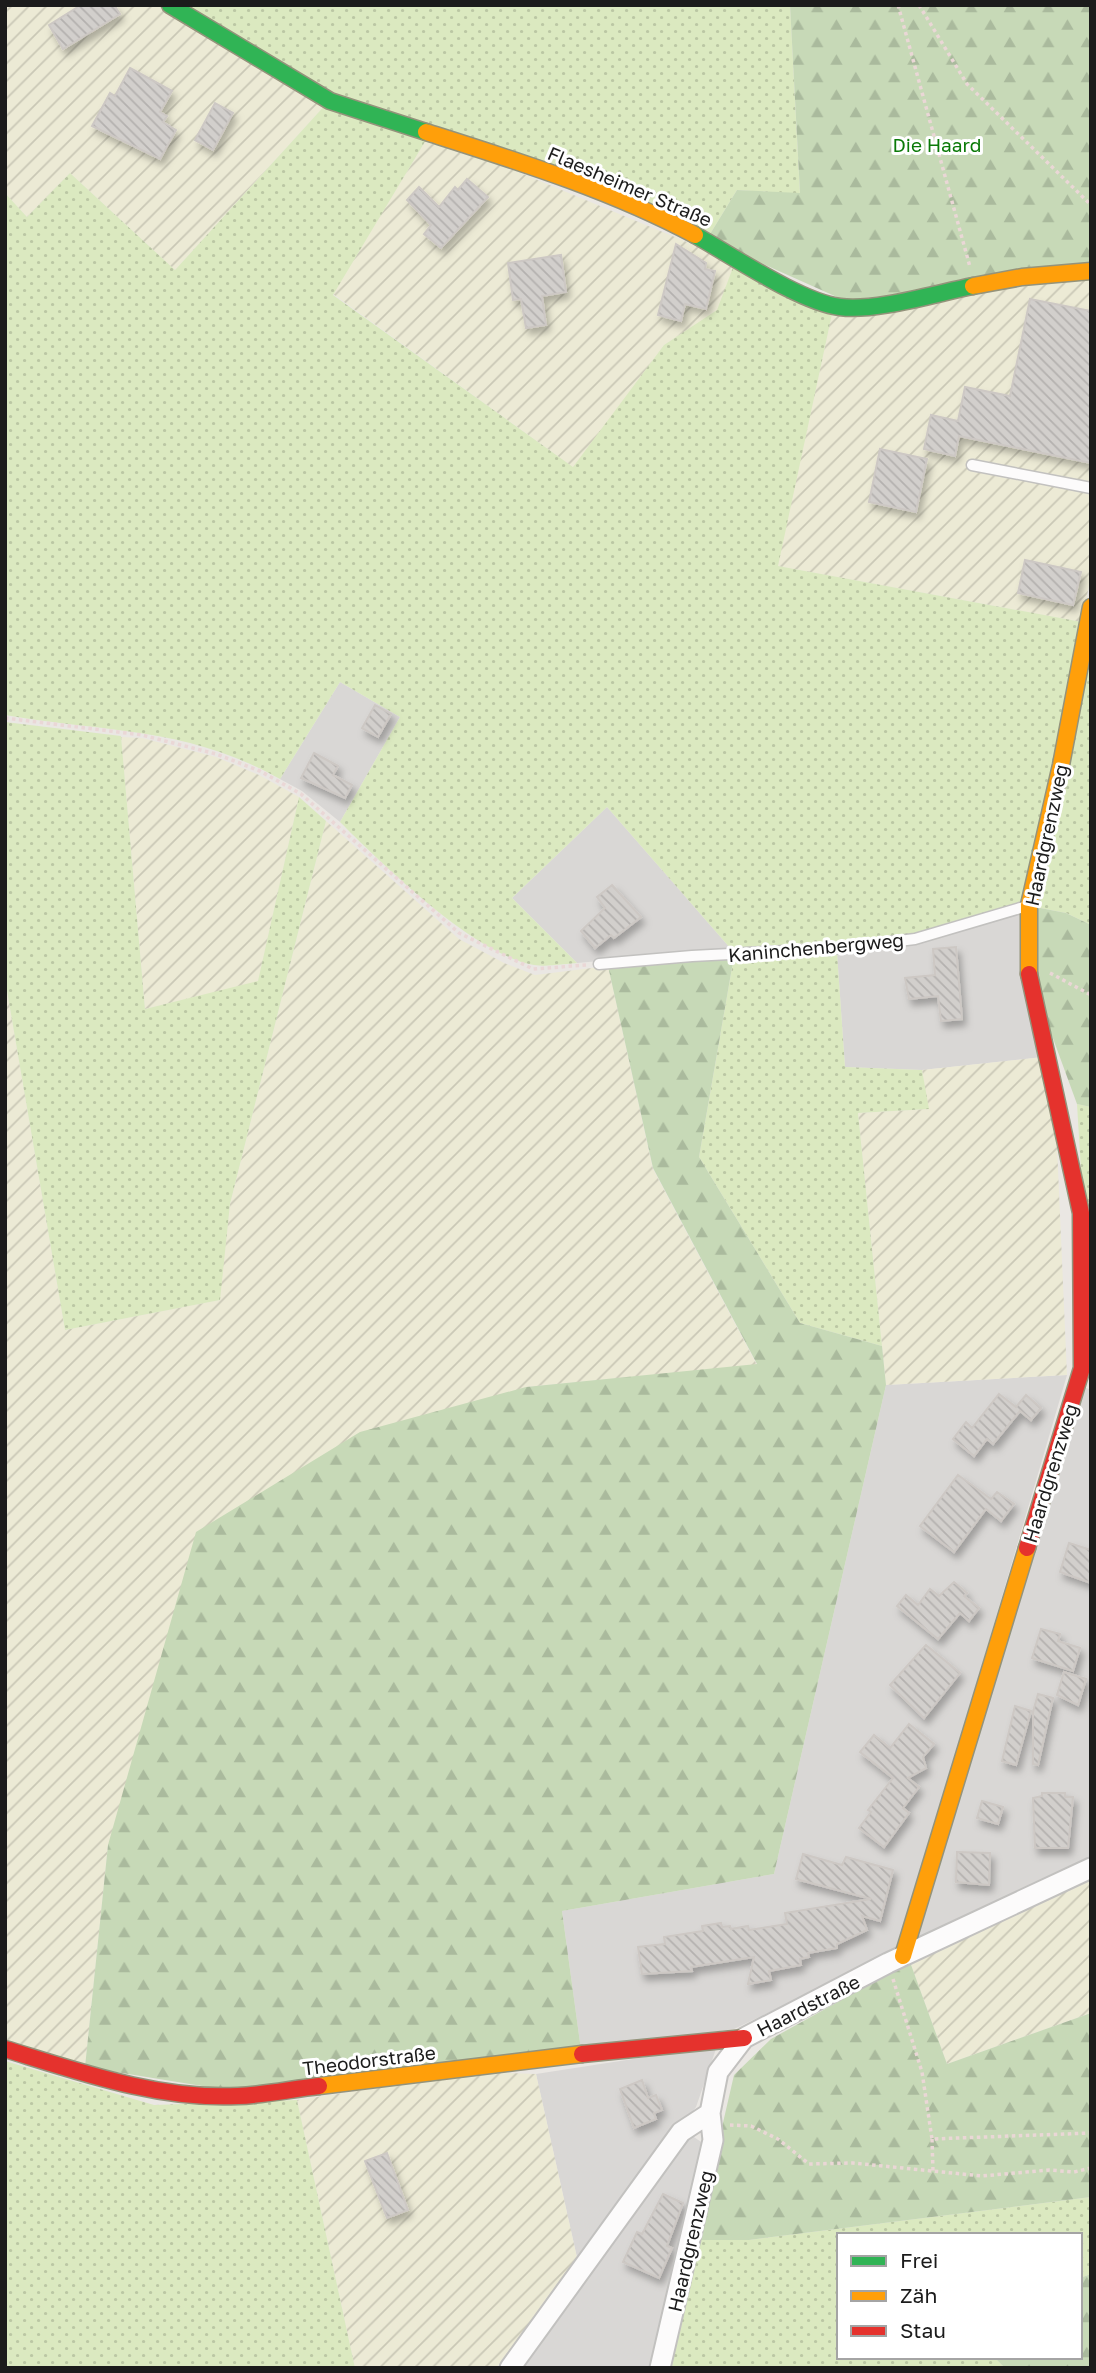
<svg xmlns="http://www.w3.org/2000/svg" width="1096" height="2373" font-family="'Golos Text',sans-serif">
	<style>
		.residential { fill: #d9d7d5 }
		.farmland { fill: url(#farmland-furrows) }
		.grass { fill: url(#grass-dots) }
		.forest { fill: url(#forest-firs) }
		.building { fill: url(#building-back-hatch); stroke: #cdc8c4; stroke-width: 2; filter: url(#shadow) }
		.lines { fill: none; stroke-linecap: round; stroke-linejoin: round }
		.lane-casing { stroke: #c2c1bf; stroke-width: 13 }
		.street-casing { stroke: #c2c1bf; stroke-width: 23 }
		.fast-casing { stroke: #94937b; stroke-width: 19 }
		.slow-casing { stroke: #94937b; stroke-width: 19 }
		.jam-casing { stroke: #94937b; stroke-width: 19 }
		.path { stroke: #ead7d6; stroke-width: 3.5; stroke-dasharray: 3.5 3.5; stroke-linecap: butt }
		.lane { stroke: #fcfbfb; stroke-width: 10 }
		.street { stroke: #fcfbfb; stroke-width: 19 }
		.fast { stroke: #30b455; stroke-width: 16 }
		.slow { stroke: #ff9f0a; stroke-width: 16 }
		.jam { stroke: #e5322d; stroke-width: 16 }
		.labels { text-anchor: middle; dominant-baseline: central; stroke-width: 6; stroke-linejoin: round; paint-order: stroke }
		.park-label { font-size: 19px; fill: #0b7a08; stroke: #fff }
		.street-label { font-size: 19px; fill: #1b1b1b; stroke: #fff }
	</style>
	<defs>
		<pattern id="farmland-furrows" width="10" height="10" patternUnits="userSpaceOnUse" patternTransform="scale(1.75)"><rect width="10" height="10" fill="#ecead5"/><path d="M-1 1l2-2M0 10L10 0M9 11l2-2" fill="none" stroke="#cac8b6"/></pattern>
		<pattern id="grass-dots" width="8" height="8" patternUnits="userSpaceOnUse" patternTransform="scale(1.75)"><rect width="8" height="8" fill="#dbe9c0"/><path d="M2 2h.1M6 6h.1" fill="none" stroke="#bbc7a4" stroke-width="1.8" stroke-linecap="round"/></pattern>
		<pattern id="forest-firs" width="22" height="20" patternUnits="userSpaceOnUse" patternTransform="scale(1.75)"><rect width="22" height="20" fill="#c7d9b7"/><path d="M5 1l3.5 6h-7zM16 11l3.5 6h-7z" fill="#aaba9d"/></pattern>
		<pattern id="building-back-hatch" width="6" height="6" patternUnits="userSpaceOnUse" patternTransform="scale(1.75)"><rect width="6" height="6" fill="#d2cfcc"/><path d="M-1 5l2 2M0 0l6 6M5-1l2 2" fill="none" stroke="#b4b1af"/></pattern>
		<filter id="shadow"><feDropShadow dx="3.5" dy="6" stdDeviation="3.5" flood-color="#0004"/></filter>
	</defs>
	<rect width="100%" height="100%" fill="#eae7e3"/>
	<path class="residential" d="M340 682 400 717 340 822 302 791 280 779Z
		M607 807 731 949 577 963 512 898Z
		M1026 910 1043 1057 922 1070 845 1067 837 953 916 942Z
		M1067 1375 898 1951 734 2029 581 2050 562 1911 774 1874 886 1385Z
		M1082 1386 1091 1390V1860L913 1946Z
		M717 2046 696 2107 578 2262 536 2074Z
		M691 2135 707 2146 694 2177 676 2275 654 2368H522Z"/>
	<path class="farmland" d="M5 5H164L327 103 175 270 70 173 27 217 5 193Z
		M429 135 735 262 718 310 664 345 574 468 333 294Z
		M1064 280 1091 281V575L1082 622 777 566 832 314Z
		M121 737 142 738 216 757 259 775 299 797 258 982 145 1009Z
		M326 821 459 939 504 963 535 975 608 966 653 1169 757 1365 526 1387 108 1845 85 2067 5 2043V979L65 1330 219 1300 230 1204Z
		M1043 1057 1057 1146 1067 1375 886 1385 858 1113 928 1109 922 1070Z
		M1091 1879V2013L947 2064 910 1962Z
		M484 2072 536 2074 578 2262 510 2355 495 2368H355L297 2100Z"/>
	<path class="grass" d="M176 5H790L800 194 737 190 707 239 331 97Z
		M327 103 429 135 333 295 573 467 664 345 717 310 735 262 832 314 778 566 1082 622 1027 904 916 935 841 944 731 949 607 807 512 898 577 963C564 964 547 967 534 965 475 955 383 865 340 822L400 717 340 682 280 779C185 726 107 733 5 715V193L27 217 70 173 175 270Z
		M1091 654V925L1066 913 1030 906Z
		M5 722 121 736 145 1009 258 981 299 797 326 821 230 1204 220 1300 65 1330 5 979Z
		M837 953 845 1067 922 1070 929 1109 858 1113 882 1346 800 1323 699 1157 734 956Z
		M1077 1104 1091 1107V1336Z
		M5 2061 154 2105 297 2100 355 2368H5Z
		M1091 2197V2274L1080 2278V2235H839V2357H994L1005 2368H666L696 2240H749Z"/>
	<path class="forest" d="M790 5H1091V265L857 306 707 239 737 190 800 193Z
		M1030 906 1066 913 1091 925V1107L1077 1104 1032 981Z
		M734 956 699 1157 800 1323 882 1346 886 1385 774 1874 562 1911 581 2050 239 2092 85 2067 108 1845 196 1532 360 1432 526 1387 757 1364 653 1168 608 966Z
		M910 1962 947 2064 1091 2013V2197L749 2240H696L734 2075 771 2039Z
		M1091 2274V2368H1005L994 2357H1080V2278Z"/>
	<path class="building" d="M81 5H114L120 14 63 49 49 25Z
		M130 68 172 91 160 112 167 116 163 122 176 130 160 159 92 126 110 93 115 96Z
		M215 103 233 113 213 150 195 140Z
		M467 179 488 197 441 248 424 234 431 225 407 200 419 187 439 207 455 187 458 190Z
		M676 244 706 263 705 269 715 271 706 309 685 304 681 321 658 315Z
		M561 255 566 292 542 296 546 325 526 328 521 299 513 300 508 263Z
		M1030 299 1091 311V463L959 436 955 456 924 449 931 415 958 421 965 387 1010 396Z
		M880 449 927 459 916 512 869 502Z
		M1025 560 1081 572 1073 605 1018 593Z
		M375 705 391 714 378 737 362 728Z
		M314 753 338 766 333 775 352 785 345 798 301 778Z
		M612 885 641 917 614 938 611 935 595 948 581 931 605 908 597 897Z
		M956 947 962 1019 941 1021 938 996 909 999 905 978 935 975 933 949Z
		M999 1394 1016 1407 1026 1395 1041 1408 1031 1420 1020 1411 993 1444 987 1439 974 1456 953 1439 966 1422 972 1428Z
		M958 1475 991 1499 997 1492 1014 1504 1001 1521 986 1509 954 1552 920 1526Z
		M1069 1543 1091 1550V1583L1060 1572Z
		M954 1582 967 1593 964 1596 979 1608 969 1621 960 1613 938 1639 897 1606 906 1595 918 1605 930 1589 939 1596Z
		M1041 1629 1060 1634 1058 1641 1080 1648 1073 1671 1032 1658Z
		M926 1645 960 1673 924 1718 890 1685Z
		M1064 1672 1086 1679 1078 1705 1057 1695Z
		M1038 1694 1053 1698 1038 1765 1033 1764V1712Z
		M1015 1706 1031 1711 1016 1765 1002 1761Z
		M909 1724 934 1744 923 1757 926 1768 908 1778 919 1787 903 1808 909 1813 884 1847 859 1828 871 1812 868 1810 893 1778 860 1752 874 1735 890 1748Z
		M1042 1793H1065V1797H1073L1068 1848H1035L1033 1798 1042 1796Z
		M982 1801 1003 1807 998 1824 977 1818Z
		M957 1852 990 1853 989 1885 956 1882Z
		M803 1854 842 1865 846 1857 893 1870 880 1921 862 1916 867 1930 837 1944V1948L808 1953 809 1957 800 1959 801 1965 769 1971 771 1980 748 1984 754 1957 691 1967 692 1971 642 1974 638 1947 665 1944 664 1937 703 1931 702 1926 721 1923 722 1927 730 1926 731 1929 748 1926 749 1930 787 1924 785 1913 871 1899 796 1879Z
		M642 2080 648 2098 656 2095 662 2110 654 2113 656 2119 634 2128 620 2089Z
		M387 2153 408 2210 387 2218 365 2161Z
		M663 2194 683 2203 667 2246 672 2248 659 2278 623 2262 637 2232 642 2234Z"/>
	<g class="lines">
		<g class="lane-casing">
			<path id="lane" d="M972 465 1091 488
				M599 964 692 956 841 948 915 939 1027 906"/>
		</g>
		<g class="street-casing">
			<path id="street" d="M510 2368 681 2132 710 2113
				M660 2368 713 2140 710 2113 718 2072 744 2038 888 1963 1091 1868"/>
		</g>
		<g class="fast-casing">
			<path id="fast" d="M170 5 330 101 426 132
				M695 235C733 256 800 302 840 307 875 312 937 293 973 286"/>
		</g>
		<g class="slow-casing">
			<path id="slow" d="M426 132C517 161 611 190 695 235
				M973 286 1022 277 1091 271
				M1029 974V905L1061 765 1091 607
				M903 1956 1027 1548
				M319 2086 582 2054"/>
		</g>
		<g class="jam-casing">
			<path id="jam" d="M1027 1548 1082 1368 1081 1213 1029 974
				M5 2049C80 2072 159 2100 238 2096 265 2095 292 2089 319 2086
				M582 2054 744 2038"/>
		</g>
		<path class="path" d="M898 5 970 267
			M919 5 967 84 1091 205
			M5 718 142 735 216 754 260 771 301 794 459 933 533 969 587 965
			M1050 973 1091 995
			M893 1979 922 2072 932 2139 1091 2133
			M730 2125 751 2126 778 2139 809 2164 853 2163 982 2176 1049 2170 1074 2172 1091 2168
			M932 2139 933 2171"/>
		<use href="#lane" class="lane"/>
		<use href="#street" class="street"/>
		<use href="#fast" class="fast"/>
		<use href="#slow" class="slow"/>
		<use href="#jam" class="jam"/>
	</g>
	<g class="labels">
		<g class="park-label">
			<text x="937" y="144">Die Haard</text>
		</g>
		<g class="street-label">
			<text transform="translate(630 186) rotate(23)">Flaesheimer Straße</text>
			<text transform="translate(1046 835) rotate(-78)">Haardgrenzweg</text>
			<text transform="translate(816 947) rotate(-5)">Kaninchenbergweg</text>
			<text transform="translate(1050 1473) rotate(-73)">Haardgrenzweg</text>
			<text transform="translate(808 2005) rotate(-27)">Haardstraße</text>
			<text transform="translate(369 2060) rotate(-7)">Theodorstraße</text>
			<text transform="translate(690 2241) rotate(-77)">Haardgrenzweg</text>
		</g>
	</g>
	<rect width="1096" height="2373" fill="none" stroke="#1b1b1b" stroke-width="14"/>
	<rect x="837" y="2233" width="245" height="126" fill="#ffffff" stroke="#a4a4a4" stroke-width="2"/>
	<rect x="851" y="2256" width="35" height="10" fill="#30b455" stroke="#a4a4a4" stroke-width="2"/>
	<text x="900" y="2268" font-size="21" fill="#1b1b1b">Frei</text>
	<rect x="851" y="2291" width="35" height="10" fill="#ff9f0a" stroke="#a4a4a4" stroke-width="2"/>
	<text x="900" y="2303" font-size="21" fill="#1b1b1b">Zäh</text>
	<rect x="851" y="2326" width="35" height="10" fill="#e5322d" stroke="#a4a4a4" stroke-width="2"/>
	<text x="900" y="2338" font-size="21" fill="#1b1b1b">Stau</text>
</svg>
